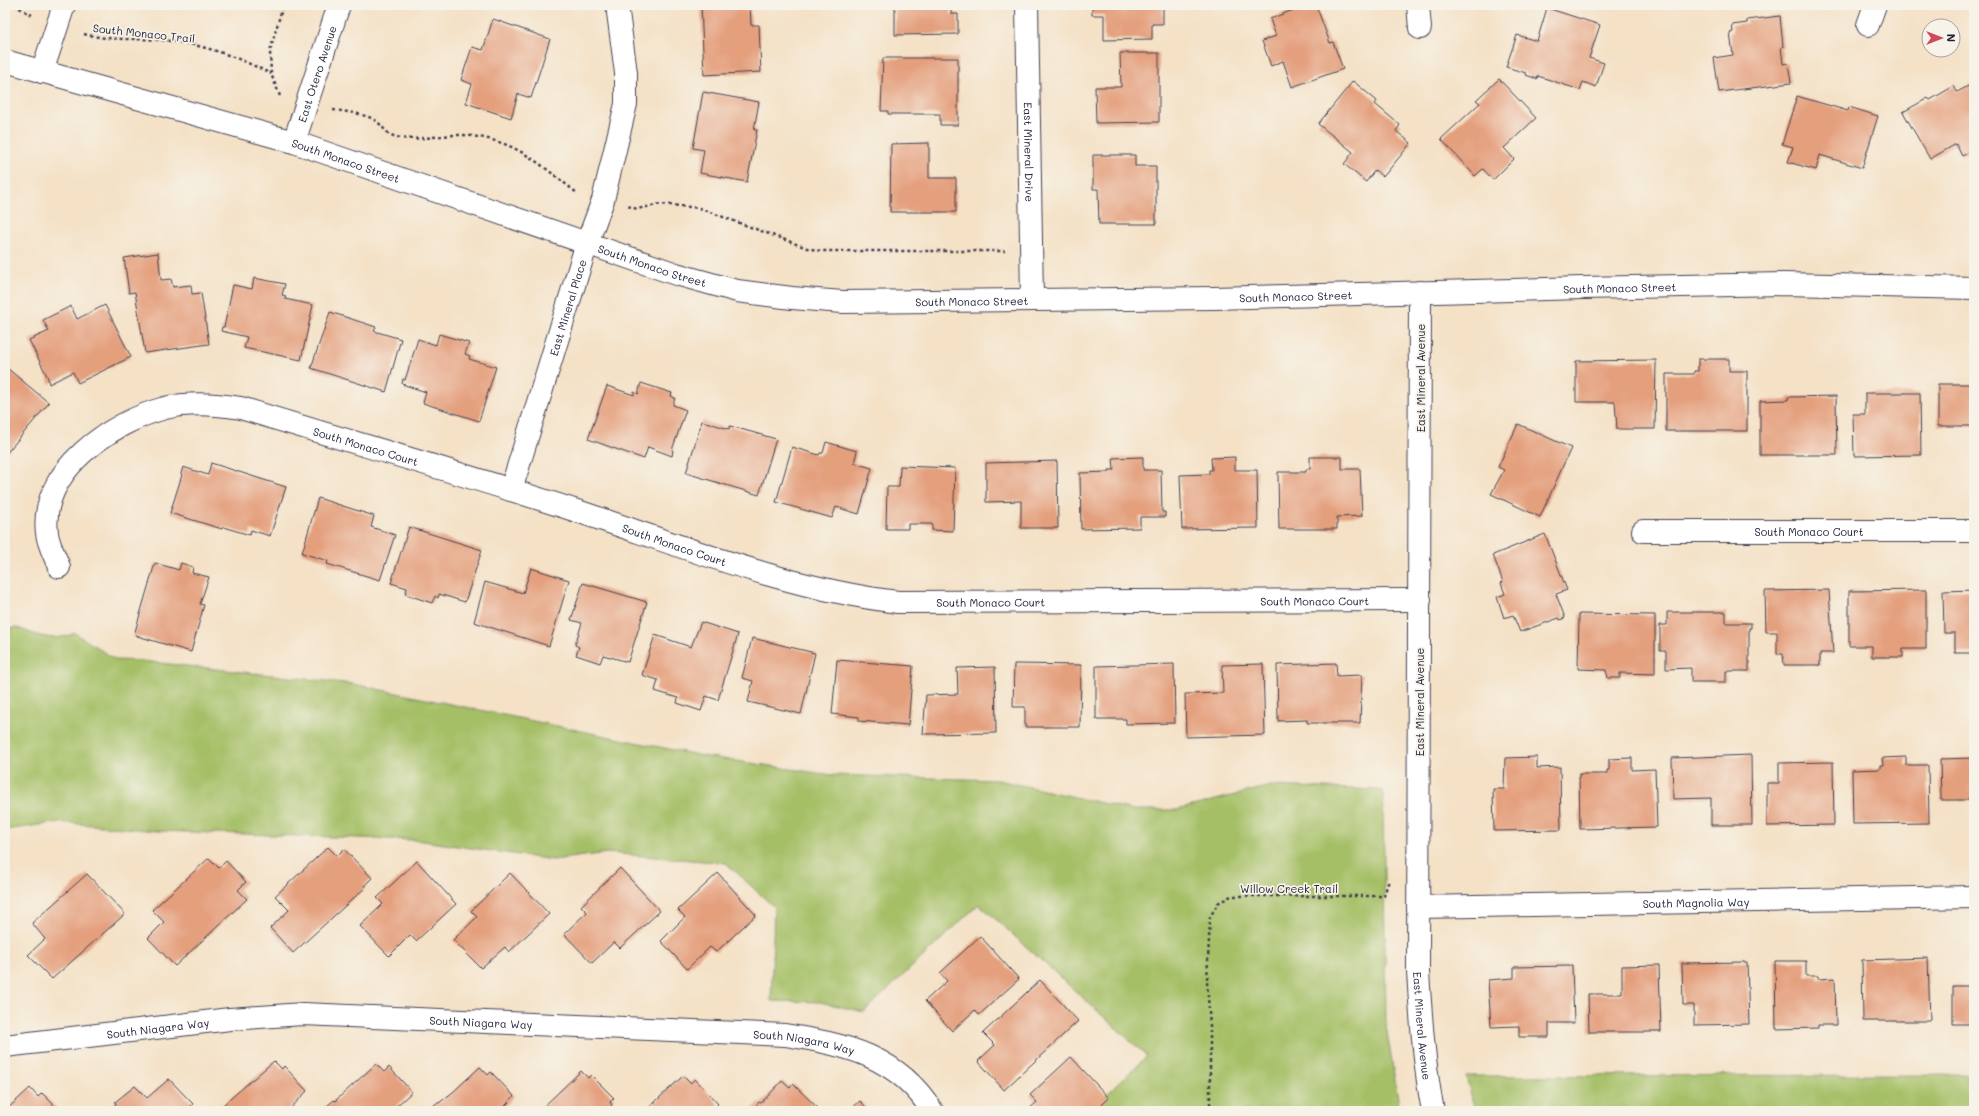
<svg xmlns="http://www.w3.org/2000/svg" width="1979" height="1116" font-family="Mali,sans-serif">
	<style>
		.green { fill: #a5bf66; stroke: #647050 }
		.building { fill: #e49f7d }
		.lines { fill: none; stroke-linecap: round; stroke-linejoin: round }
		.street-casing { stroke: #423f50; stroke-width: 24 }
		.path { stroke: #423f50; stroke-width: 2.5; stroke-dasharray: 3 3; stroke-linecap: butt }
		.street { stroke: #fff; stroke-width: 22 }
		.labels { text-anchor: middle; dominant-baseline: central; stroke-width: 3.5; stroke-linejoin: round; paint-order: stroke }
		.street-label { font-size: 11px; fill: #22223b; stroke: #f7f3e8 }
	</style>
	<rect width="100%" height="100%" fill="#f7f3e8"/>
	<filter id="ink" filterUnits="userSpaceOnUse"><feTurbulence type="fractalNoise" baseFrequency=".025" numOctaves="2"/><feDisplacementMap in="SourceGraphic" scale="8" xChannelSelector="R" yChannelSelector="G"/><feConvolveMatrix kernelMatrix="1 2 1 2 8 2 1 2 1" color-interpolation-filters="sRGB"/></filter>
	<filter id="wash" filterUnits="userSpaceOnUse"><feTurbulence type="fractalNoise" baseFrequency=".012" numOctaves="4" result="noise"/><feDisplacementMap in="SourceGraphic" scale="16" xChannelSelector="R" yChannelSelector="G"/><feGaussianBlur stdDeviation="0.9" result="paint"/><feColorMatrix in="noise" values="0 0 0 0 0 0 0 0 0 0 0 0 0 0 0 0 0 1.4 0 .05"/><feComposite in="paint" operator="in"/></filter>
	<g filter="url(#wash)">
		<rect width="100%" height="100%" fill="#f4e1c6"/>
		<path class="green" d="M15 627C37 635 52 643 75 633L116 660 142 661 353 684 703 756 832 775 998 780 1133 810H1177L1270 786 1383 790 1386 1026 1400 1111H1089L1147 1056 979 904 864 1012 820 1002 771 1001 774 907 726 863 608 853 553 860 416 840 157 831 59 822 5 830V631Z
			M1974 1075V1111H1475L1466 1076Z"/>
		<g id="blocks">
			<path class="building" d="M701 5H750L751 25H759L761 72 704 75Z
				M895 5H951V14H958V34L895 35Z
				M1092 5H1163V24H1152V39L1104 40V15H1092Z
				M1306 5H1316L1330 43 1333 42 1343 69 1292 87 1283 61 1271 66 1262 41 1276 36 1270 19Z
				M1547 8 1600 25 1589 58 1604 63 1596 87 1583 82 1580 90 1538 76 1537 79 1526 75V73L1506 67 1517 35 1537 41Z
				M1780 16 1783 47H1781L1783 64 1788 63 1791 83 1719 92 1714 58 1733 55 1730 33 1733 32 1732 25 1747 23V20Z
				M493 19 550 39 531 98 518 94 511 118 466 103 472 84 461 80 472 47 483 50Z
				M1120 53H1159V122L1096 123 1095 87H1121Z
				M883 58H958V125H940V114H888V111H881Z
				M1499 79 1536 118 1504 148 1514 159 1493 180 1483 169 1475 176 1441 139 1480 103 1476 100Z
				M1353 81 1377 101 1375 104 1400 125 1396 131 1411 143 1383 177 1375 170 1366 182 1344 164 1353 152 1318 124Z
				M1974 83V150L1962 156 1956 144 1930 159 1903 112 1928 98 1930 100 1954 86 1957 92Z
				M703 92 759 102 754 130H757L747 182 700 173 704 150 693 148Z
				M1797 96 1848 111 1849 107 1878 116 1862 168 1820 155 1816 170 1788 162 1793 147 1782 144Z
				M929 143V178H956V212H890L891 144Z
				M1093 155H1135V166H1156V224H1099L1098 189H1093Z
				M158 253 161 280 171 279 173 287 191 285 192 294 201 293 209 344 145 353 135 292 129 293 124 258Z
				M254 278 285 284 282 295 286 296 285 299 313 305 301 360 244 348 247 337 221 331 222 327H224L233 285 252 289Z
				M105 305 131 357 78 383 73 372 49 384 48 378 29 340 49 331 43 320 71 306 77 319Z
				M330 312 376 327 374 331 401 339 386 392 311 368Z
				M439 334 469 343 465 354 470 356 469 359 496 367 479 421 423 403 426 392 402 384 403 379 405 380 418 339 436 345Z
				M1698 359H1729V371H1747V431H1666V374H1694V371H1698Z
				M1656 360 1655 429H1617L1615 402H1576V361Z
				M7 368 49 403 5 455V370Z
				M641 383 672 393 671 396 675 398 673 405 686 410 672 450 673 451 672 456 648 447 644 459 588 439 607 386 634 395V392L638 394Z
				M1938 384H1974V426H1938Z
				M1865 393H1920L1921 455 1854 456 1853 414H1865Z
				M1836 396 1837 455H1760V401L1788 400V397Z
				M702 421 729 429 730 426 776 439 759 495 686 473Z
				M1518 424 1571 448 1540 517 1491 494 1504 470 1498 467Z
				M826 442 857 451 854 463 872 468 859 514 836 507 832 518 776 502 792 447 819 455 820 453H823Z
				M1143 457V470H1161L1162 512H1165V517H1140V528L1081 529 1080 473 1109 472V470H1114L1113 458Z
				M1235 457V470H1257L1258 528 1182 529 1180 475 1209 474V470H1212L1211 458Z
				M1310 457H1342V469H1360L1362 516 1337 517V529H1279L1278 472H1306V469H1310Z
				M1057 461 1058 528H1021V501L986 502V463Z
				M211 463 286 487 270 536 251 530 250 535 223 527 222 529 170 513 182 475 181 474 183 467 208 475Z
				M900 466 955 468 953 531 932 530V524H908V529H886L887 487H899Z
				M318 498 374 516 371 527 395 535 380 580 327 564 328 561 302 553Z
				M409 527 482 550 465 602 439 594 438 598 435 596 432 603 405 594 407 588 391 583Z
				M1545 534 1567 590 1556 594 1565 618 1560 620 1559 618 1520 632 1513 615 1504 618 1497 597 1505 594 1501 583 1503 582 1493 555Z
				M155 563 179 570 181 563 193 567 192 573 209 577 200 604 204 605 191 652 134 635Z
				M531 568 569 580 549 646 474 622 485 582 523 593Z
				M583 583 647 602 628 662 603 655 600 663 576 655 579 647 575 645 582 623 571 620Z
				M1829 590 1833 653H1820V665H1784L1783 654H1777V632H1766L1765 591Z
				M1926 590V649H1903V657H1872V646H1849V591Z
				M1974 590V653H1955V633H1944L1943 591Z
				M1667 612H1726V623H1751V628H1749V671H1726V682H1691V668L1666 669V651H1660V625H1667Z
				M1579 614 1655 615V674L1620 673V678H1608L1606 670 1578 669Z
				M701 622 738 634 718 700 706 696 701 711 677 703 678 698 655 691 658 680 642 675 655 635 691 647Z
				M752 638 815 653 801 714 748 702 753 681 742 678Z
				M837 660 913 666 908 725 859 721V717L832 714Z
				M1336 663 1337 676 1362 675 1360 723H1307V720L1278 721 1277 665Z
				M1014 664 1081 665 1080 727H1025V707H1013Z
				M1174 664 1175 723 1126 724V719H1096V666Z
				M1263 664 1265 735 1186 737 1185 694 1223 693 1222 665Z
				M995 667 996 733 923 734 926 695 958 694 957 668Z
				M1751 755 1752 825H1711V798L1673 799 1672 758Z
				M1537 757V768L1560 767 1561 830 1494 831 1493 789H1504L1505 758Z
				M1906 757V765H1928L1929 823 1853 824 1852 770 1880 769V765H1883L1882 758Z
				M1632 758V770L1655 769 1657 827 1580 829 1579 774H1607V770H1609V759Z
				M1974 758V800H1941L1940 759Z
				M1833 762 1834 825 1767 826V783H1779V763Z
				M328 847 337 856 344 849 372 878 364 886 366 887 293 953 270 928 289 910 275 896Z
				M209 858 219 868 226 861 246 882 238 890 247 899 175 966 148 938 164 922 152 910Z
				M417 861 456 904 416 941 410 935 389 956 360 926 383 904 377 898Z
				M620 868 660 911 620 948 614 942 592 963 564 934 587 912 581 906Z
				M510 873 549 914 509 952 505 947 481 968 453 940 477 917 471 911Z
				M718 873 756 915 716 952 710 947 687 969 661 941 685 917 678 910Z
				M87 874 125 914 52 979 28 955 45 939 32 923Z
				M980 936 1019 979 979 1015 975 1010 952 1031 925 1001 947 981 940 973Z
				M1928 958 1930 1021H1863L1862 960Z
				M1775 961H1806V976H1818V979L1835 978 1836 1025H1818V1028L1776 1029Z
				M1747 962 1749 1024 1694 1025V1005H1683L1682 963Z
				M1659 965 1661 1032H1589L1588 994H1622V966Z
				M1572 966 1574 1023H1549V1037H1519V1026L1491 1027 1488 980 1514 978V967Z
				M1040 980 1078 1021 1004 1090 978 1061 995 1045 983 1033Z
				M1953 986H1974V1024H1953Z
				M1071 1057 1109 1098 1096 1111H1027L1037 1102 1030 1095Z
				M274 1061 282 1069 284 1066 307 1091 288 1111H216Z
				M376 1064 384 1072 389 1067 412 1092 391 1111H321L334 1100 335 1101Z
				M480 1067 488 1075 491 1072 514 1096 501 1111H427L438 1102 439 1103 453 1092Z
				M581 1071 588 1078 591 1075 614 1098 610 1102 612 1105 606 1111H534L539 1107 541 1109Z
				M683 1076 690 1083 695 1079 718 1104 711 1111H645Z
				M169 1079 193 1104 186 1111H108L116 1104 115 1102 135 1086 147 1098Z
				M782 1081 790 1088 793 1084 818 1108 814 1111H751L759 1102 761 1103Z
				M30 1088 38 1097 42 1093 60 1111H5Z
				M860 1101 870 1111H849Z"/>
		</g>
	</g>
	<g filter="url(#ink)">
		<use href="#blocks" fill-opacity="0" stroke="#423f50" stroke-width="1"/>
		<g class="lines">
			<g class="street-casing">
				<g id="street">
					<path id="s1" d="M1027 5 1032 299"/>
					<path d="M1418 5 1420 28"/>
					<path d="M1868 25 1875 5"/>
					<path id="s2" d="M5 61 294 142 676 274 737 291 792 298 843 302 1214 298 1582 288 1783 284 1974 288"/>
					<path d="M42 72 64 5"/>
					<path id="s3" d="M294 142 339 5"/>
					<path id="s4" d="M1420 292 1418 972C1421 1018 1424 1065 1433 1111"/>
					<path id="s5" d="M511 490 587 243 603 200 626 104V73L617 5"/>
					<path id="s6" d="M1643 531H1974"/>
					<path id="s7" d="M59 567C55 556 48 544 47 533 39 470 112 422 165 408 190 402 216 404 241 408 354 443 468 475 580 512 685 547 789 589 898 602L1420 600"/>
					<path id="s8" d="M1418 907 1974 897"/>
					<path id="s9" d="M5 1046 230 1019 303 1014 785 1035C844 1044 899 1056 932 1111"/>
				</g>
			</g>
			<path class="path" d="M14 5 32 15
				M84 34C109 41 134 38 160 40 200 43 236 56 271 74
				M280 96 271 74 270 51 283 5
				M333 110C344 111 365 114 375 120 386 128 384 135 401 138 421 141 443 134 462 135 516 139 538 163 577 193
				M628 206 637 209 661 204 699 208 807 248 821 251H1005
				M1210 1111V1026L1207 982 1210 917 1218 903 1231 896H1384L1388 883H1391"/>
			<use href="#street" class="street"/>
		</g>
	</g>
	<g class="labels">
		<g class="street-label">
			<text transform="translate(144 33) rotate(6)">South Monaco Trail</text>
			<text stroke="none"><textPath href="#s3" startOffset="72">East Otero Avenue</textPath></text>
			<text stroke="none"><textPath href="#s1" startOffset="147">East Mineral Drive</textPath></text>
			<text stroke="none"><textPath href="#s2" startOffset="355">South Monaco Street</textPath></text>
			<text stroke="none"><textPath href="#s2" startOffset="679">South Monaco Street</textPath></text>
			<text stroke="none"><textPath href="#s2" startOffset="1651">South Monaco Street</textPath></text>
			<text stroke="none"><textPath href="#s2" startOffset="1327">South Monaco Street</textPath></text>
			<text stroke="none"><textPath href="#s2" startOffset="1003">South Monaco Street</textPath></text>
			<text stroke="none"><textPath href="#s5" startOffset="191">East Mineral Place</textPath></text>
			<text transform="translate(1420 378) rotate(-90)">East Mineral Avenue</text>
			<text stroke="none"><textPath href="#s7" startOffset="429">South Monaco Court</textPath></text>
			<text stroke="none"><textPath href="#s6" startOffset="166">South Monaco Court</textPath></text>
			<text stroke="none"><textPath href="#s7" startOffset="753">South Monaco Court</textPath></text>
			<text stroke="none"><textPath href="#s7" startOffset="1401">South Monaco Court</textPath></text>
			<text stroke="none"><textPath href="#s7" startOffset="1077">South Monaco Court</textPath></text>
			<text transform="translate(1419 702) rotate(-90)">East Mineral Avenue</text>
			<text x="1289" y="888">Willow Creek Trail</text>
			<text stroke="none"><textPath href="#s8" startOffset="278">South Magnolia Way</textPath></text>
			<text stroke="none"><textPath href="#s9" startOffset="478">South Niagara Way</textPath></text>
			<text stroke="none"><textPath href="#s4" startOffset="734">East Mineral Avenue</textPath></text>
			<text stroke="none"><textPath href="#s9" startOffset="154">South Niagara Way</textPath></text>
			<text stroke="none"><textPath href="#s9" startOffset="802">South Niagara Way</textPath></text>
		</g>
	</g>
	<rect width="1979" height="1116" fill="none" stroke="#f7f3e8" stroke-width="20"/>
	<g transform="translate(1941 38) rotate(90)"><circle r="19" fill="#f7f3e8" stroke="#a29fa3"/>
	<path d="M0-3L7 15L0 10L-7 15Z" fill="#d1495b"/>
	<text y="-6" font-size="11" font-weight="bold" text-anchor="middle" fill="#22223b">N</text>
	</g>
</svg>
